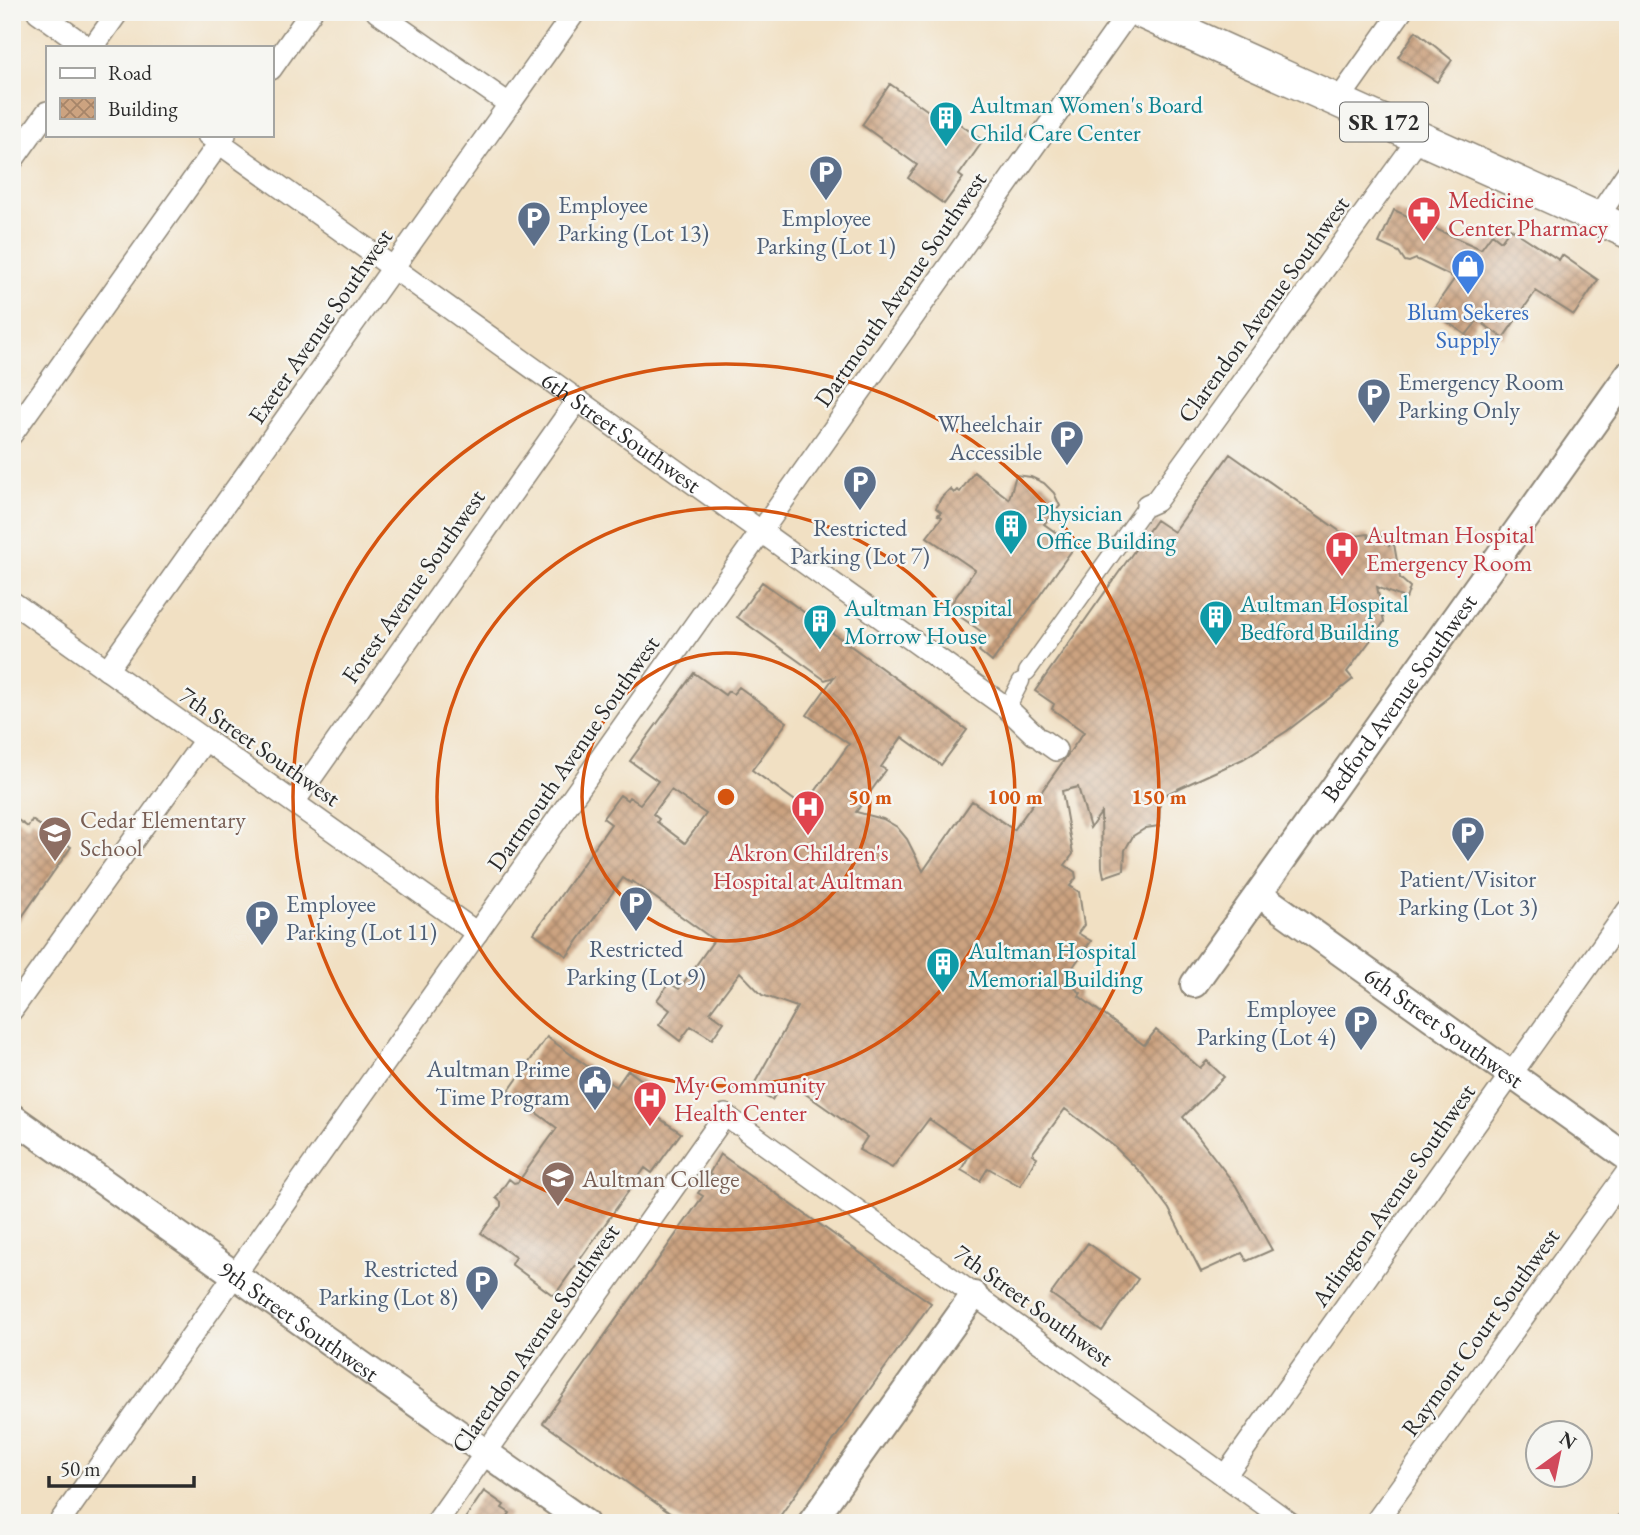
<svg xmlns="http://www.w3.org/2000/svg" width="1640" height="1535" font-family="'EB Garamond',serif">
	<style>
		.building { fill: url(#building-cross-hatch); fill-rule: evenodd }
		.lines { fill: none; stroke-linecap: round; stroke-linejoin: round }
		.pedestrian-casing { stroke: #8e8677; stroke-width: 19 }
		.minor-casing { stroke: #8e8677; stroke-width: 24 }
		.tertiary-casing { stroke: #8e8677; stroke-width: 30 }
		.primary-casing { stroke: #8e8677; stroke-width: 35 }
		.pedestrian { stroke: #fff; stroke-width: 16 }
		.minor { stroke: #fff; stroke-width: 21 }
		.tertiary { stroke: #fff; stroke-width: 26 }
		.primary { stroke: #fff; stroke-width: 32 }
		.ring { fill: none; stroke: #d5540f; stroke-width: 3.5 }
		.labels { text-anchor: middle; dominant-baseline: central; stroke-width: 5; stroke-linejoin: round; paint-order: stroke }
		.shield { fill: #f6f6f2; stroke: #686867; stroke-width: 2 }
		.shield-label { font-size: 23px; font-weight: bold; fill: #2b2b2b }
		.culture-label { font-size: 24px; fill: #0d838f; stroke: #f6f6f2; text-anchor: start }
		.health-label { font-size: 24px; fill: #be3a42; stroke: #f6f6f2; text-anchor: start }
		.service-label { font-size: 24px; fill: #4e5e75; stroke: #f6f6f2 }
		.street-label { font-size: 24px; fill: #2b2b2b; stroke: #f6f6f2 }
		.shop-label { font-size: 24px; fill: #366cbe; stroke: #f6f6f2 }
		.education-label { font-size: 24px; fill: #785e54; stroke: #f6f6f2; text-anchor: start }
		.centre { fill: #d5540f; stroke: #f6f6f2; stroke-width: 3.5 }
		.ring-label { font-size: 21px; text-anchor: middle; font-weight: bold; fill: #d5540f; stroke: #f6f6f2; stroke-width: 5; stroke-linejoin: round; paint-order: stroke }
	</style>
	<defs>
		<pattern id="building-cross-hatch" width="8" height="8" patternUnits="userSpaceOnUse" patternTransform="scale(1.75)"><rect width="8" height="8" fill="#cca380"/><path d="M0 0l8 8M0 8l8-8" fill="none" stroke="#a68569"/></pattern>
	</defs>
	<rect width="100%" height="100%" fill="#f6f6f2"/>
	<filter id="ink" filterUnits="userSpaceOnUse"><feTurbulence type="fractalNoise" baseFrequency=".0143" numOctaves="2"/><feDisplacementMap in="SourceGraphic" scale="14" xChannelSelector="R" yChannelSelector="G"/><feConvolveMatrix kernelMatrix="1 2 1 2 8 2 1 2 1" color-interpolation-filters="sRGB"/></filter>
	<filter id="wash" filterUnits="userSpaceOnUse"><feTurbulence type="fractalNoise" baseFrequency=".00686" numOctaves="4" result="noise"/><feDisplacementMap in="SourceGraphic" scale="28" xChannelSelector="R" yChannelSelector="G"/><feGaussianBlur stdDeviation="1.57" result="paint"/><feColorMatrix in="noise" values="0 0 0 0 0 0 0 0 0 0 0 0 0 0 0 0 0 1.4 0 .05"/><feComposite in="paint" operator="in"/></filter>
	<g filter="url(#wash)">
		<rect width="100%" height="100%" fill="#f1e0c3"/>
		<g id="blocks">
			<path class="building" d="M1416 31 1452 60 1437 82 1398 57Z
				M890 84 934 115 949 124 953 119 983 141 959 175 963 178 944 204 908 178 917 165 862 125Z
				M1394 210 1414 219 1424 218 1431 227 1481 249 1492 234 1501 241 1510 228 1559 260 1562 255 1598 280 1574 315 1536 291 1503 338 1478 320 1466 335 1432 311 1455 278 1416 259 1409 262 1405 261 1399 252 1379 243Z
				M1230 454 1348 537 1368 534 1369 538 1387 535 1389 545 1394 544 1400 578 1410 587 1406 599 1377 587 1384 622 1347 672 1353 679 1326 701 1287 731 1243 759 1160 797 1159 826 1146 828 1133 836 1125 850 1124 870 1104 877 1102 867 1101 813 1090 828 1078 787 1062 791 1073 854 1065 865 1075 872 1076 878 1070 886 1079 892 1084 925 1078 933 1091 941 1064 980 1081 993 1079 996 1144 1045 1156 1030 1200 1068 1207 1061 1224 1077 1183 1117 1236 1186 1272 1250 1247 1261 1242 1253 1201 1272 1169 1209 1145 1177 1115 1147 1065 1109 1032 1154 1037 1157 1020 1186 988 1168 980 1181 961 1170 973 1149 929 1119 892 1168 859 1150 867 1137 784 1079 772 1100 766 1097 752 1088 797 1007 762 995 740 972 710 1012 724 1022 712 1039 691 1026 680 1041 667 1031 659 1025 670 1010 657 1000 669 983 679 989 714 940 632 881 631 883 623 878 567 956 534 933 611 824 603 818 620 795 627 800 629 797 640 804 658 781 630 761 694 673 725 695 728 691 733 694 739 687 787 722 752 770 804 807 849 744 807 715 834 677 825 680 737 617 762 582 967 730 941 765 902 737 881 767 886 770 856 812 883 819 897 827 907 839 923 871 972 801 1014 830 1084 732 1052 709 1054 704 1035 691 1156 520 1174 532ZM671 790 706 814 685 843 657 822 659 819 653 814Z
				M974 472 1009 499 1016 475 1031 477 1044 483 1054 493 1060 506 1044 524 1075 546 992 662 979 651 989 637 948 608 975 570 927 537 942 517 938 515 941 512 936 508 941 498 950 489 954 493 957 490 960 492Z
				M12 816 28 827 32 820 71 847 12 931Z
				M547 1037 616 1087 628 1070 658 1092 646 1109 681 1133 652 1173 645 1168 554 1296 511 1264 515 1257 481 1233 501 1206V1202L496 1198 509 1179 514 1183 518 1182 557 1128 508 1092Z
				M720 1154 931 1303 775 1523H684L543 1423 703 1196 698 1193 711 1175 709 1174Z
				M1088 1243 1138 1279 1102 1331 1051 1294Z
				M484 1491 504 1505 502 1508 510 1513 503 1523H462Z"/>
		</g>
	</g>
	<g filter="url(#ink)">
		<use href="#blocks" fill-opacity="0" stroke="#8e8677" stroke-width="2"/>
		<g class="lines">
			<g class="pedestrian-casing">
				<path id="pedestrian" d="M1027 672 1147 505
					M1007 708 1021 681"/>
			</g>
			<g class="minor-casing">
				<g id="minor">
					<path d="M38 12 87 47"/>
					<path d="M377 12 509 104"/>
					<path d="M93 47 118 12"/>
					<path d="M271 69 311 12"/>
					<path d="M1338 101 1401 12"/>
					<path id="s1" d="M208 135 1007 708 1034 734"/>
					<path d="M12 161 47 112"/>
					<path d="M1597 218 1628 172"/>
					<path d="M12 434 225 135"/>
					<path d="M1147 505 1156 501 1419 138"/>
					<path d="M12 602 477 933"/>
					<path d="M107 670 575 12"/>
					<path d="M1042 740 1056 750"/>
					<path d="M294 802 577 401"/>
					<path d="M12 1010 205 740"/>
					<path d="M747 1131 1290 1523"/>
					<path d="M1225 1476 1628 910"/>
					<path d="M59 1523 1129 12"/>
					<path d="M436 1523 725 1115 737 1124"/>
					<path d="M1375 1523 1628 1171"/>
					<path d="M1627 1523 1628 1522"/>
				</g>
			</g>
			<g class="tertiary-casing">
				<g id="tertiary">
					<path id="s2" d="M1259 894 1628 1158"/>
					<path id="s3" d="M1194 984 1628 375"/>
					<path id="s4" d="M12 1117 585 1523"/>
					<path d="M811 1523 974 1295"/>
				</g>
			</g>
			<g class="primary-casing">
				<path id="primary" d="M1141 12 1628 232"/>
			</g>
			<use href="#pedestrian" class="pedestrian"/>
			<use href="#minor" class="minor"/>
			<use href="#tertiary" class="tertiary"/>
			<use href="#primary" class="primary"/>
		</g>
	</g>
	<g class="ring">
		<circle cx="726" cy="797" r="144"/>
		<circle cx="726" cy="797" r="289"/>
		<circle cx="726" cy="797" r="433"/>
	</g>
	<defs>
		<g id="building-pin" transform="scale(1.75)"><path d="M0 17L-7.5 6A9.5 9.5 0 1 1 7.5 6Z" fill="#0f9aa8" stroke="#f6f6f2"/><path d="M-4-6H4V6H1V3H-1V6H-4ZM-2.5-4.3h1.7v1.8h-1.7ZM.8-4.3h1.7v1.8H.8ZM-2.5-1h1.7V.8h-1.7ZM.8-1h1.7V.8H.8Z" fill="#fff"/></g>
		<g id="parking-pin" transform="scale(1.75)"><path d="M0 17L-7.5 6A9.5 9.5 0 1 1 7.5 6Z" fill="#5c6f8a" stroke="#f6f6f2"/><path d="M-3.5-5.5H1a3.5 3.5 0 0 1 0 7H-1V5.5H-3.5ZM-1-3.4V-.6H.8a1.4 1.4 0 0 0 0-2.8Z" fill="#fff"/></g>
		<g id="pharmacy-pin" transform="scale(1.75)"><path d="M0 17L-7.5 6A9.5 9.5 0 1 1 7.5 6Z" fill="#e0444e" stroke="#f6f6f2"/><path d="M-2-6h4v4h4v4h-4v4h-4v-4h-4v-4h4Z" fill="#fff"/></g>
		<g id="shop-pin" transform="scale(1.75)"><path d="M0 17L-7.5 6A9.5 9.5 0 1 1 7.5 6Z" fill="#3f7fe0" stroke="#f6f6f2"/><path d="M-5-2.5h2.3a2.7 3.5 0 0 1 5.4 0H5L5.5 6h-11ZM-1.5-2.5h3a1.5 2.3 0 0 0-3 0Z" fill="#fff"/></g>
		<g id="hospital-pin" transform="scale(1.75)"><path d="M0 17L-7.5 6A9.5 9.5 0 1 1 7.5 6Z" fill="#e0444e" stroke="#f6f6f2"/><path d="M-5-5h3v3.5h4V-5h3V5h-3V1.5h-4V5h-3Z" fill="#fff"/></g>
		<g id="school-pin" transform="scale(1.75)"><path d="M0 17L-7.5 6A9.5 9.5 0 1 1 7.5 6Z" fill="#8d6e63" stroke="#f6f6f2"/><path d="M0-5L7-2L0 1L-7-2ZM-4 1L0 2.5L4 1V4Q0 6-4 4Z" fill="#fff"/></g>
		<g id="civic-pin" transform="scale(1.75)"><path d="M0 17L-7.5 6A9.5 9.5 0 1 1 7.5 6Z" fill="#5c6f8a" stroke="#f6f6f2"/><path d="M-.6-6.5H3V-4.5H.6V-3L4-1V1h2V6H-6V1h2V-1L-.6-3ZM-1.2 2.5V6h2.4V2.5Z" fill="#fff"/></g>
	</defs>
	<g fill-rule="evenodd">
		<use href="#building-pin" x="946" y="118"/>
		<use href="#parking-pin" x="826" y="172"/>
		<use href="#pharmacy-pin" x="1424" y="213"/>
		<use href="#parking-pin" x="534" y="218"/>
		<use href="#shop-pin" x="1468" y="266"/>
		<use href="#parking-pin" x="1374" y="395"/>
		<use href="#parking-pin" x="1067" y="437"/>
		<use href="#parking-pin" x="860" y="482"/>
		<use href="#building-pin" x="1011" y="526"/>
		<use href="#hospital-pin" x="1342" y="548"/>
		<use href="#building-pin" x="1216" y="617"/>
		<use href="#building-pin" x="820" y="621"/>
		<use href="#hospital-pin" x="808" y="807"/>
		<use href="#school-pin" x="55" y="833"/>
		<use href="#parking-pin" x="1468" y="833"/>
		<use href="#parking-pin" x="636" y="903"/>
		<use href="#parking-pin" x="262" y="917"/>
		<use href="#building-pin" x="943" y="964"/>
		<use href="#parking-pin" x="1361" y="1022"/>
		<use href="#civic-pin" x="595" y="1082"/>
		<use href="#hospital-pin" x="650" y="1098"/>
		<use href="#school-pin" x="558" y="1178"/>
		<use href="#parking-pin" x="482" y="1282"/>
	</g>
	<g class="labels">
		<rect class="shield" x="1340" y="102.5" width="88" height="39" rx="5"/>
		<g class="shield-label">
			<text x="1384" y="122">SR 172</text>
		</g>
		<g class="culture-label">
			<text x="970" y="104">Aultman Women's Board<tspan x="970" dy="28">Child Care Center</tspan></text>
			<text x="1036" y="512">Physician<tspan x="1036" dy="28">Office Building</tspan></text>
			<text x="1240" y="603">Aultman Hospital<tspan x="1240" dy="28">Bedford Building</tspan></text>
			<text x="844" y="607">Aultman Hospital<tspan x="844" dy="28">Morrow House</tspan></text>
			<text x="968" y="950">Aultman Hospital<tspan x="968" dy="28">Memorial Building</tspan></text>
		</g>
		<g class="health-label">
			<text x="1448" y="199">Medicine<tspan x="1448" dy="28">Center Pharmacy</tspan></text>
			<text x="1366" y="534">Aultman Hospital<tspan x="1366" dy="28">Emergency Room</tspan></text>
			<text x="808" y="852" text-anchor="middle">Akron Children's<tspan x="808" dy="28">Hospital at Aultman</tspan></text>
			<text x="674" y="1084">My Community<tspan x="674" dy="28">Health Center</tspan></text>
		</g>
		<g class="service-label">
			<text x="558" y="204" text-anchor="start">Employee<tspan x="558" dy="28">Parking (Lot 13)</tspan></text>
			<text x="826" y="217">Employee<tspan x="826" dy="28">Parking (Lot 1)</tspan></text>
			<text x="1398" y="381" text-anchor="start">Emergency Room<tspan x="1398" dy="28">Parking Only</tspan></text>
			<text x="1042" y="423" text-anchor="end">Wheelchair<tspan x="1042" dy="28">Accessible</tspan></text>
			<text x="860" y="527">Restricted<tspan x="860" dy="28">Parking (Lot 7)</tspan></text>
			<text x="1468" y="878">Patient/Visitor<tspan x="1468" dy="28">Parking (Lot 3)</tspan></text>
			<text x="286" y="903" text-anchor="start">Employee<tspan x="286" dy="28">Parking (Lot 11)</tspan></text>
			<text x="636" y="948">Restricted<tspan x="636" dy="28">Parking (Lot 9)</tspan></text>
			<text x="1336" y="1008" text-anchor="end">Employee<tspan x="1336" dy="28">Parking (Lot 4)</tspan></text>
			<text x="570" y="1068" text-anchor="end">Aultman Prime<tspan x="570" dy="28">Time Program</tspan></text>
			<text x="458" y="1268" text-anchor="end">Restricted<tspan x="458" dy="28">Parking (Lot 8)</tspan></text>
		</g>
		<g class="street-label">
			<text transform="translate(900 289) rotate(-55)">Dartmouth Avenue Southwest</text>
			<text transform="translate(1263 309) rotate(-54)">Clarendon Avenue Southwest</text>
			<text transform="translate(320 326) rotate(-55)">Exeter Avenue Southwest</text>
			<text stroke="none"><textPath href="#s1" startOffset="509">6th Street Southwest</textPath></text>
			<text transform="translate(413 586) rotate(-55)">Forest Avenue Southwest</text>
			<text stroke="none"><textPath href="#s3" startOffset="352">Bedford Avenue Southwest</textPath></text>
			<text transform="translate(260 746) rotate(35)">7th Street Southwest</text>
			<text transform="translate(573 753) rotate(-55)">Dartmouth Avenue Southwest</text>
			<text stroke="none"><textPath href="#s2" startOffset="228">6th Street Southwest</textPath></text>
			<text transform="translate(1393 1195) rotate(-55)">Arlington Avenue Southwest</text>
			<text transform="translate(1034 1305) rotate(36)">7th Street Southwest</text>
			<text stroke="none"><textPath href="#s4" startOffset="352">9th Street Southwest</textPath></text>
			<text transform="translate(1480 1332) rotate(-54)">Raymont Court Southwest</text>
			<text transform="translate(535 1338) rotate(-55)">Clarendon Avenue Southwest</text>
		</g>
		<g class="shop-label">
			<text x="1468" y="311">Blum Sekeres<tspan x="1468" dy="28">Supply</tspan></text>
		</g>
		<g class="education-label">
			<text x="80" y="819">Cedar Elementary<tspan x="80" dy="28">School</tspan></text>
			<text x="582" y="1178">Aultman College</text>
		</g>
	</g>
	<circle cx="726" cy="797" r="10" class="centre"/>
	<g class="ring-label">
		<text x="870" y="804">50 m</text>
		<text x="1015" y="804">100 m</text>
		<text x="1159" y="804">150 m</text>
	</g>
	<rect width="1640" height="1535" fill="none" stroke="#f6f6f2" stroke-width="42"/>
	<rect x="46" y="46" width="228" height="91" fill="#f6f6f2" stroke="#a5a5a2" stroke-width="2"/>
	<rect x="60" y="68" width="35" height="10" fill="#ffffff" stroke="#a5a5a2" stroke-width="2"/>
	<text x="108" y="80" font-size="21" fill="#2b2b2b">Road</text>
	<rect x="60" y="98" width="35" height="21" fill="url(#building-cross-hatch)" stroke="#a5a5a2" stroke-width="2"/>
	<text x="108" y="116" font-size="21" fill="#2b2b2b">Building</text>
	<g transform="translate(1559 1454) rotate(33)"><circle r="33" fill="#f6f6f2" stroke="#a5a5a2" stroke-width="2"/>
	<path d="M0-5L12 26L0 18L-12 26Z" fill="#d1495b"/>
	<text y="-10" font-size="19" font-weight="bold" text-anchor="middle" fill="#2b2b2b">N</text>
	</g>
	<path d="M49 1476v10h145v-10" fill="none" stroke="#2b2b2b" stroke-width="3.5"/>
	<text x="60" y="1476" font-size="21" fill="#2b2b2b" stroke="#f6f6f2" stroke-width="5" paint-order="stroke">50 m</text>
</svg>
